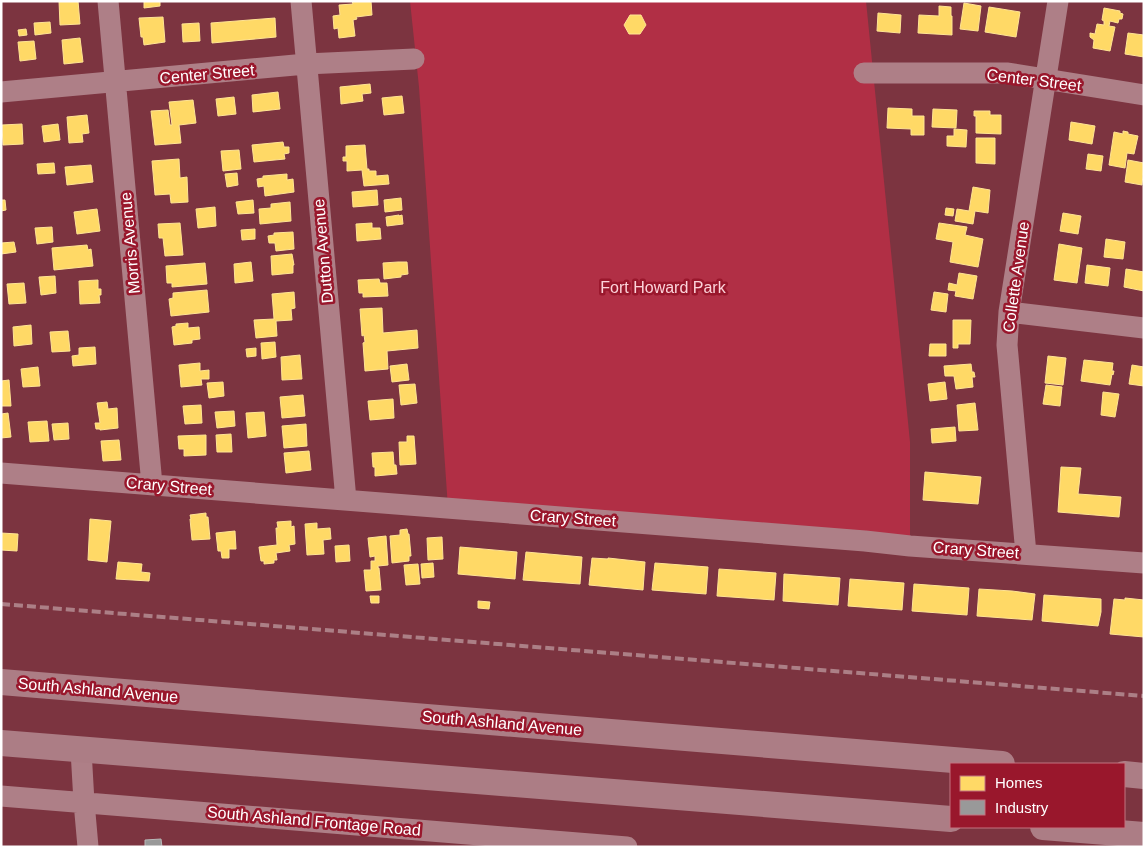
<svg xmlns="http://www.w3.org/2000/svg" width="1145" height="848" font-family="Helvetica,sans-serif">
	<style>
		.green { fill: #b12f45 }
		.homes { fill: #ffd966; stroke: #ffe494 }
		.industry { fill: #999; stroke: #b8b8b8 }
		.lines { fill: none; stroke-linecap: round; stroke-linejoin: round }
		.minor { stroke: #ae7f87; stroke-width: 21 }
		.major { stroke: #ac7d85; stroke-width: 26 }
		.rail { stroke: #ac7f86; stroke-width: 4; stroke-dasharray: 9 4; stroke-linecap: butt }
		.labels { text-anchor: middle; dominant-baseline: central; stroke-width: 5; stroke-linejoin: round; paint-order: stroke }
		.street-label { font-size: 16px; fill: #fff; stroke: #99172c }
		.park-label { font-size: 16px; fill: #fcd3da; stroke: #99172c }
	</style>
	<rect width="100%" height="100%" fill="#7c3440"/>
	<path class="green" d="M410 1H866L910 442V546L448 508 419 87Z"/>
	<path class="homes" d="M59 1H78L80 24 60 25Z
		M144 1H160V6L144 8Z
		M352 1H371L372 15 356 17 357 19 353 20 355 36 339 38 338 28 334 29 333 16 340 15 339 5 353 4Z
		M964 3 981 6 978 31 960 29Z
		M939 6 951 7V16H952V35L918 33 919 15 939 16Z
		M989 7 1020 12 1016 37 985 32Z
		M1104 8 1120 11V13L1123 14 1122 19H1119L1118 23 1110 21 1109 26 1115 27 1110 51 1093 48 1094 40 1090 37V33L1095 34 1097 24 1104 25V21L1102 20Z
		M878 13 901 15 900 33 877 31Z
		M630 15H641L646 25 640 34H629L624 25Z
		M163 17 165 42 144 45 143 37H141L139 18Z
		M275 18 276 37 212 43 211 23Z
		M50 22 51 33 35 35 34 23Z
		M199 23 200 41 183 42 182 24Z
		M26 29 27 35 19 36 18 30Z
		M1128 33 1144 35V57L1125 54Z
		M80 38 83 62 64 64 62 40Z
		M34 41 36 59 20 61 18 42Z
		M370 84 371 93 362 94 363 101 341 104 340 87Z
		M278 92 280 109 253 112 252 95Z
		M402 96 404 113 384 115 382 98Z
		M234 97 236 114 218 116 216 99Z
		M193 100 196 123 179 125 181 143 155 145 151 111 168 110 170 125H172L169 102Z
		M888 108 912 109V116H924V135H911V129L887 128Z
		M933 109 957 110 956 128 932 127Z
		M974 111H990V115H1001V134L976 133V116H974Z
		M87 115 89 133 82 134 83 142 69 143 67 117Z
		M1071 122 1095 126 1092 144 1069 140Z
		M22 124 23 144 3 145 2 125Z
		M58 124 60 140 44 142 42 126Z
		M954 129 967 130 966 147 947 146V136H954Z
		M1123 131 1128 132V134L1138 136 1134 154 1127 153 1125 168 1109 165 1114 132 1123 134Z
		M976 138H995V164L976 163Z
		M283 142 284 147H289V153L284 154 285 159 254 162 252 145Z
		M365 145 367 169H369V171H376V176L388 175 389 184 364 186 362 170 347 171V161H343V157H346V146Z
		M239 150 241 169 223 171 221 151Z
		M1088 154 1103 156 1101 171 1086 169Z
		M179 159 180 178 187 177 188 202 171 203 170 194 155 195 152 161Z
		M1128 160 1144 163 1142 185 1125 182Z
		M54 163 55 173 38 174 37 164Z
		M91 165 93 182 67 185 65 167Z
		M237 173 238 185 227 187 225 174Z
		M287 174V180L293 179 294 192 265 196 264 186 258 187 257 179 263 178V176Z
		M973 187 990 190 988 213 975 211 973 224 955 221 957 209 969 211Z
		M377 190 378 205 353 207 352 192Z
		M401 198 402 210 385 212 384 200Z
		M1 200H5L6 210 1 211Z
		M253 200 254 213 238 214 236 202Z
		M290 202 291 221 260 224 259 209 271 208V204Z
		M215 207 216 226 198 228 196 209Z
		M946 208 954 209 953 216 945 215Z
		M97 209 100 231 77 234 74 212Z
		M1063 213 1081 216 1078 234 1060 231Z
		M399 215V216L402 215 403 224 387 226 386 217Z
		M180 223 183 255 165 256 163 238H159L158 224Z
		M372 223V228H380L381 239 357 241 356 224Z
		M939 223 967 227 965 235 983 239 978 267 950 262 953 242 936 239Z
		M52 227 53 242 37 244 35 228Z
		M255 229V239L242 240 241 230Z
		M293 232 294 249 276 251 275 243H269L268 236 274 235V233Z
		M1106 239 1125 242 1123 259 1104 257Z
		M14 242 16 252 1 254V243Z
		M1059 244 1082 248 1077 283 1054 280Z
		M87 245 88 250 91 249 93 266 54 270 52 248Z
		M292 254 294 265H293V273L272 275 271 256Z
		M251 262 253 281 235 283 234 264Z
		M398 262H407L408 274 401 275V277L384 279 383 263Z
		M205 263 207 284 172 287V283H167L166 266Z
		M1087 265 1110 268 1108 286 1085 283Z
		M1126 269 1144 272V291L1124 287Z
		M959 273 977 276 973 299 955 296 956 291 948 290 949 283 957 285Z
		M55 276 56 293 41 295 39 277Z
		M379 279 380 283H387L388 296 363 297V293H359L358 280Z
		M98 280V289H101V295H99L100 303 80 304 79 281Z
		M24 283 26 303 9 304 7 284Z
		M207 290 209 312 171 316 169 299 173 298V293Z
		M294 292 295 308 291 309 292 320 276 321 277 336 256 338 254 320 274 319 272 294Z
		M934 292 948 294 946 312 931 310Z
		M382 308 383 333 417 330 418 348 387 351 388 369 365 371 363 343 365 342 364 335 362 336 360 309Z
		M953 320H971L970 344H958V348H953Z
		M188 323V328L199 327 200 339 192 340V343L174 345 172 327 176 326V324Z
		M31 325 32 344 14 346 13 327Z
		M68 331 70 351 52 352 50 332Z
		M275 342 276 357 262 359 261 343Z
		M930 344H946V356H929Z
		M95 347 96 364 73 366 72 356 79 355V348Z
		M256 348V356L247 357 246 349Z
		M300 355 302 379 282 380 281 357Z
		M1048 356 1066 358 1063 385 1045 383Z
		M1084 360 1113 363 1112 371H1114L1113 375 1112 374 1110 385 1081 381Z
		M200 363V371L209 370V379H201L202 385 181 387 179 365Z
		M407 364 409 380 392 382 390 366Z
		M971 364 972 372H974L975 377H972L973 387 956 389 954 376H945L944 366Z
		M1132 365 1144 367V386L1129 384Z
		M38 367 40 386 23 387 21 369Z
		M9 380 11 406H1V381Z
		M223 382 224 396 209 398 207 383Z
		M945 382 947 399 930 401 928 384Z
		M415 384 417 403 401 405 399 385Z
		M1046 385 1062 387 1060 406 1043 404Z
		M1103 392 1119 394 1115 417 1101 415Z
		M303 395 305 416 282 418 280 397Z
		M393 399 394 418 370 420 368 401Z
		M107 402 108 409 117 408 118 428 100 430V429H96L95 423H100L97 403Z
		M975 403 978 430 959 431 957 405Z
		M201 405 202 423 185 424 183 406Z
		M234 411 235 426 217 428 215 412Z
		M264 412 266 436 248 438 246 413Z
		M8 413 11 437 1 438V414Z
		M47 421 49 441 30 442 28 422Z
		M68 423 69 439 54 440 52 424Z
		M306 424 307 446 284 448 282 426Z
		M955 427 956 441 932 443 931 429Z
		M231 434 232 452H217L216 435Z
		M206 435V455L184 456V449H179L178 436Z
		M407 436H414L416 464 400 465 399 442H407Z
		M119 440 121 460 103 461 101 441Z
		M309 451 311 470 286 473 284 453Z
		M393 452 394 465H396L397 474 375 476V467H373L372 453Z
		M1061 467 1081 468 1078 494 1121 497 1119 517 1058 512Z
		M925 472 981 477 978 504 923 500Z
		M206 513V517H208L210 539 192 540 190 519H191L190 515Z
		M90 519 111 521 107 562 88 560Z
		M291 521V527L294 526 295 544 289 545 290 551 276 553 277 560H274V563L264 564V561H261L259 547 277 545 276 528H278L277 522Z
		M317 523V529L330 528 331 539 323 540 324 554 307 555 305 524Z
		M407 529 408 534H409L411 556H409V561L392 563 390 536 400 535V530Z
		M235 531 236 549H229V558H222L221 551H218L216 533Z
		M1 533 18 534 17 551 1 550Z
		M386 536 388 565 378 566V568H379L381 590 366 591 364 570H371V561H375V556L370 557 368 538Z
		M442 537 443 559 428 560 427 538Z
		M349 545 350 561 336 562 335 546Z
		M460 547 517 552 515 579 458 574Z
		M526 552 582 557 580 584 523 580Z
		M592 558 608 559V558L645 562 643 590 589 585Z
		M118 562 142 564 141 572 150 573 149 581 116 579Z
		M433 563 434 577 422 578 421 564Z
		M655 563 708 567 706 594 652 590Z
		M418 564 420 584 406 585 404 565Z
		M719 569 776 573 774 600 717 596Z
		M784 574 840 578 838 605 783 601Z
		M850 579 904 583 902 610 848 606Z
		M914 584 969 588 967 615 912 611Z
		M979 589 1012 591 1035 594 1032 620 977 616Z
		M1044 595 1101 599V612L1098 626 1042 621Z
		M370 596H379V603H371Z
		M1125 598 1144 600V637L1110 634 1114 599 1125 600Z
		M478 601 490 602 489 609 478 608Z"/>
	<path class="industry" d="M161 839 162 847H145V840Z"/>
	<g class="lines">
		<path class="minor" d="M108 1 152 485
			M301 1 346 500
			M864 73H1008L1144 95
			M1 92 306 64 414 59
			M1009 312 1144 328
			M1 473 865 541 910 546 1144 563
			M1026 554 1007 345 1009 312 1058 1
			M81 750 84 802 88 847
			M1 796 627 847"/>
		<path class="major" d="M1 682 1002 764
			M1 743 951 819
			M1124 774 1144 776
			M1043 827 1144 835"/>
		<path class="rail" d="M1 604 1144 696"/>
	</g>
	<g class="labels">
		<g class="street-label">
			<text transform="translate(207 74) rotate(-5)">Center Street</text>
			<text transform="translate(1034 80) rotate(7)">Center Street</text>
			<text transform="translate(130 243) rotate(-95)">Morris Avenue</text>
			<text transform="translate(323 251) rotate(-95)">Dutton Avenue</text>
			<text transform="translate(1016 277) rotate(-82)">Collette Avenue</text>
			<text transform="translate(169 486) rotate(5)">Crary Street</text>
			<text transform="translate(573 518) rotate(4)">Crary Street</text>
			<text transform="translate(976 550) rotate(4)">Crary Street</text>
			<text transform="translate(98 690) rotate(5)">South Ashland Avenue</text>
			<text transform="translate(502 723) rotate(5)">South Ashland Avenue</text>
			<text transform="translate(314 821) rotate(5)">South Ashland Frontage Road</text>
		</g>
		<g class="park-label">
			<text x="663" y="287">Fort Howard Park</text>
		</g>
	</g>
	<rect width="1145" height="848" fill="none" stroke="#ffffff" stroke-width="5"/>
	<rect x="950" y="763" width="175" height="65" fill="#99172c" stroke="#c27480"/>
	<rect x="960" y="776" width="25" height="15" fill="#ffd966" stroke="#c27480"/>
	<text x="995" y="788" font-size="15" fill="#ffffff">Homes</text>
	<rect x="960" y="800" width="25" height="15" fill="#999999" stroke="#c27480"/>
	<text x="995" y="813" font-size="15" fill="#ffffff">Industry</text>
</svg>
